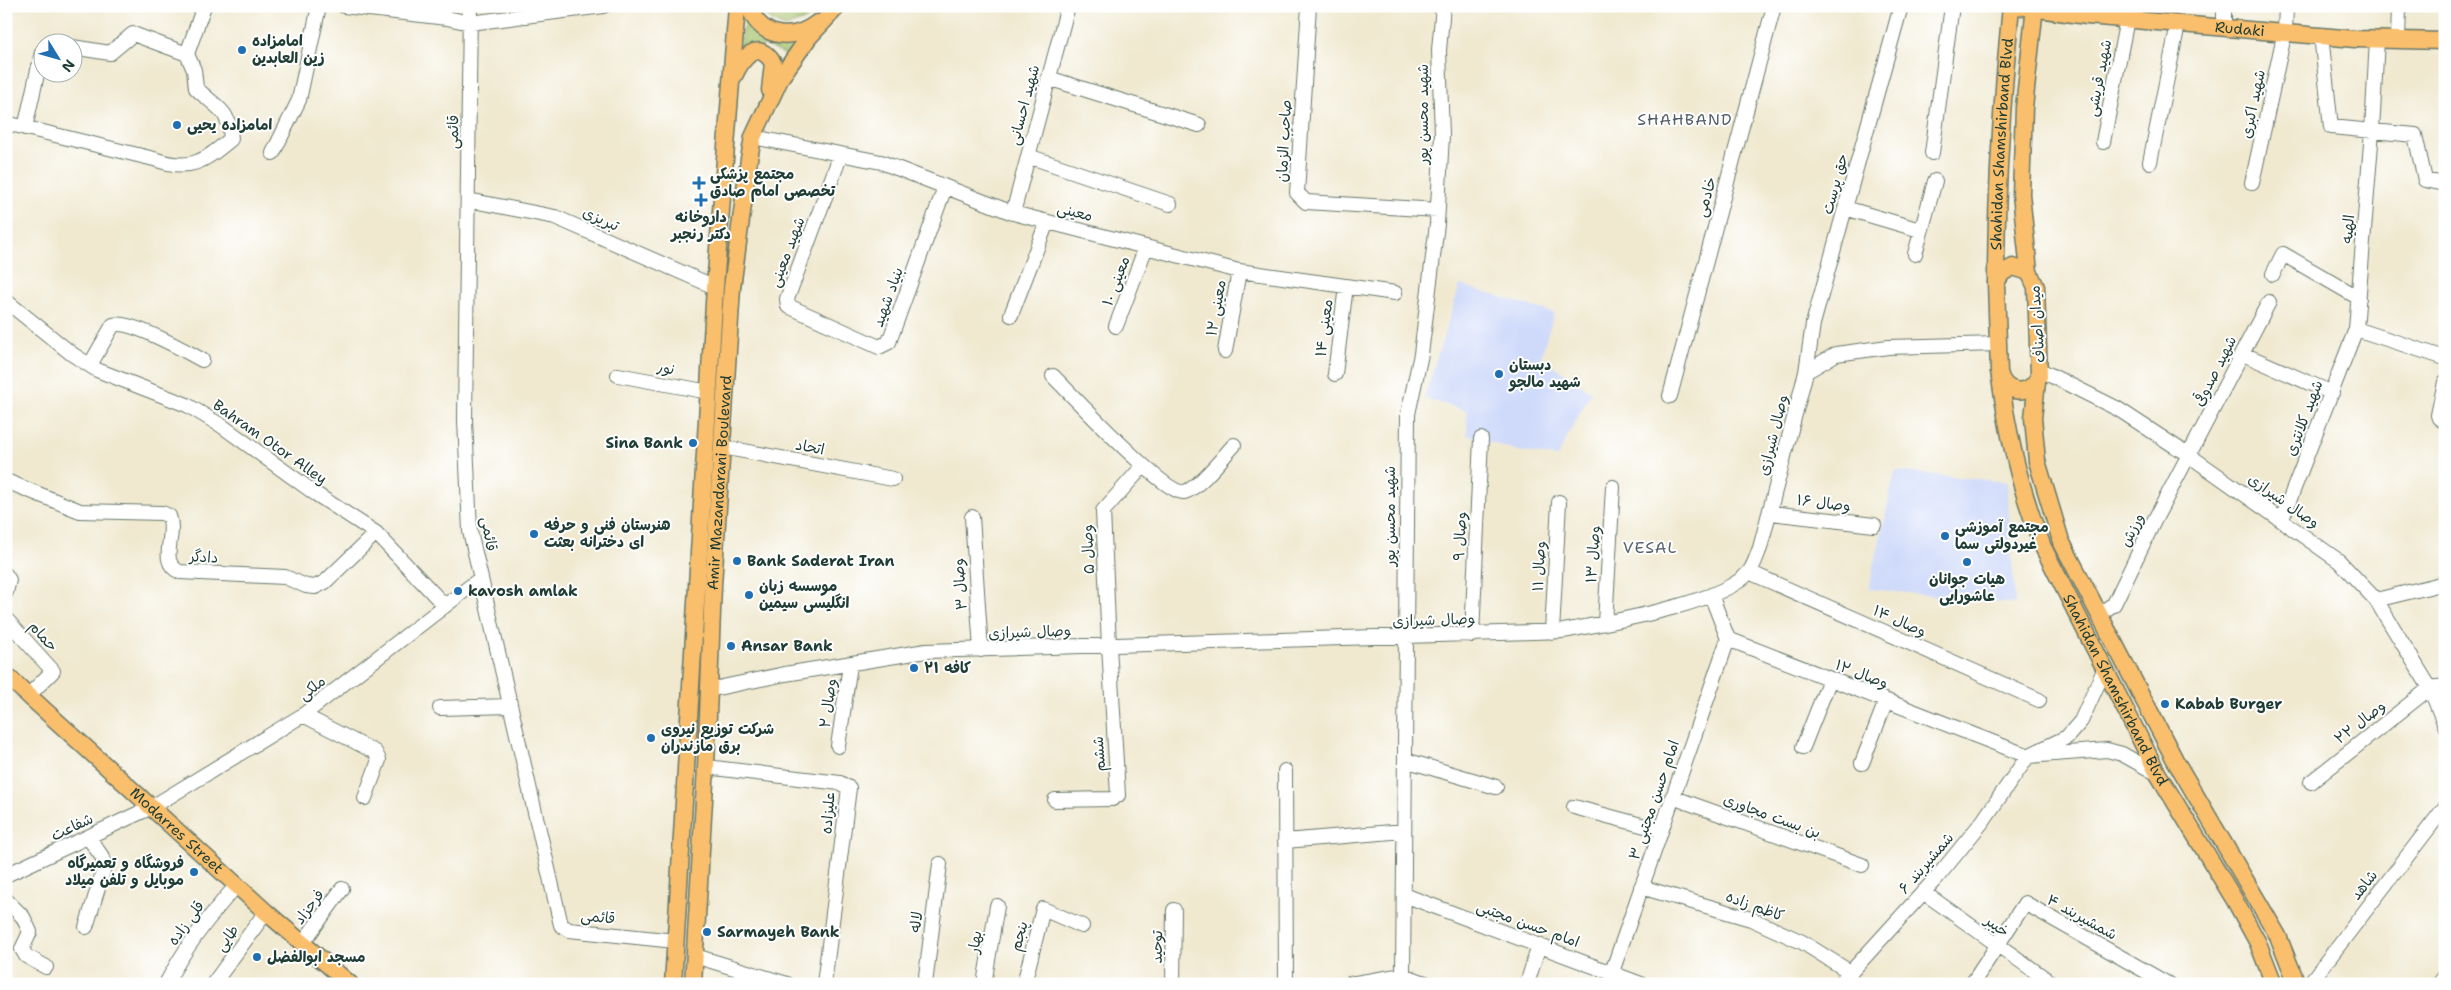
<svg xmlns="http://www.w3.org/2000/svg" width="2451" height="990" font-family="'Shantell Sans','Playpen Sans Arabic',sans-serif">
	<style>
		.built { fill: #cfdafa }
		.green { fill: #a3bf67; stroke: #617e4e }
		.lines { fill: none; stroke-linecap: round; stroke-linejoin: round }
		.minor-casing { stroke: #68796b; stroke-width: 16 }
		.major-casing { stroke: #68796b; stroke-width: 19 }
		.minor { stroke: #fff; stroke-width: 14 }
		.major { stroke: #f9bf6d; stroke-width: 16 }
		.poi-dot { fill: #1f6fb2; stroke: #fff; stroke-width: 2 }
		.labels { text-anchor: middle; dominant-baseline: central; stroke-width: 4; stroke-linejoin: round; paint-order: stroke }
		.street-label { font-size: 15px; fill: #1f3d34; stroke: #fff }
		.poi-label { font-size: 15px; font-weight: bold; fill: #1f3d34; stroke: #fff; text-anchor: start }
		.neighbourhood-label { font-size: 16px; letter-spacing: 1px; fill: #55606a; stroke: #fff }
	</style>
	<rect width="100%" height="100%" fill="#fff"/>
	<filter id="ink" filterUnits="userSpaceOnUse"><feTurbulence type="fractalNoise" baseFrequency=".02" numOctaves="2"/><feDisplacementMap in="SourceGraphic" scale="10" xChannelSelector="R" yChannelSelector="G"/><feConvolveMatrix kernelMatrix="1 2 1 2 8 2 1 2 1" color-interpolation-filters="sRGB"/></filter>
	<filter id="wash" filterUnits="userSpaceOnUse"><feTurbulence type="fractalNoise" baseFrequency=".0096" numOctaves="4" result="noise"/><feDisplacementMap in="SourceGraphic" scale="20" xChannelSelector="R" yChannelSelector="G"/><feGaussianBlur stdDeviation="1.12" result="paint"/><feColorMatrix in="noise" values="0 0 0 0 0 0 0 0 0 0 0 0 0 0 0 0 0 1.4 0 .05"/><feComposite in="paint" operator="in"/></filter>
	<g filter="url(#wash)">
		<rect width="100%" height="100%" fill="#f0e9d0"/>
		<path class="built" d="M1460 285 1554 313 1541 357 1591 392 1557 457 1518 451 1467 435V411L1424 398Z
			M1895 471 2007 482 2015 604 1869 589Z"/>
		<path class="green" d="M761 6H824L810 18 785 27 771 21Z
			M746 14 799 39 786 55 765 45 737 59Z"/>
	</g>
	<g filter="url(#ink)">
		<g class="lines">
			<g class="minor-casing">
				<path id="minor" d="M344 6 447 18 470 23 603 6
					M470 6 465 420 470 531 561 925 569 930 675 941
					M1309 6 1297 193 1306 202 1438 210
					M2224 28V6
					M2321 35 2331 127 2415 135 2425 180 2445 184
					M2377 39 2372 131 2356 329 2445 358
					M2398 40 2399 6
					M72 47 110 53 133 34 187 54
					M1048 78 1199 125
					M6 123 154 159C190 172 203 162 231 139 229 108 216 108 196 88L194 70 187 54 204 6
					M25 128 42 52
					M753 137 881 162 1013 213 1239 271 1395 293
					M2103 142 2127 19
					M273 153 299 100 319 6
					M1932 153 1952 6
					M841 154 787 299 788 306 879 347 889 342 945 187
					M1028 156 1170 204
					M2150 162 2178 24
					M2252 183 2285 31 2286 6
					M468 200 555 217 715 287
					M1845 208 1920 230
					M1013 213 1068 6
					M1915 254 1935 181
					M2273 274 2283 254 2359 298
					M6 301 72 354 97 370 187 405 222 426 316 494 376 533 445 606
					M1011 315 1047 222
					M1116 326 1146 247
					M1225 351 1239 271
					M2243 354 2332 393
					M90 365 113 325C129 319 186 351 202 360
					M2040 370 2118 409 2190 456 2339 561 2376 600 2430 688 2445 725
					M1806 372 1836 354 1888 347 1998 344
					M1335 374 1346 286
					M618 375 709 392
					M1053 376C1071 394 1165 495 1184 492 1197 490 1224 456 1234 445
					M2445 382 2438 415 2439 418 2445 422
					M1670 396 1774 6
					M722 447 893 479
					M6 481 80 511 162 513 169 516C177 536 157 562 180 572L285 577 306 586 315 587 325 582 376 533
					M1771 513 1874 525
					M972 517 981 650
					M2282 519 2356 329
					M1749 572 2039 700
					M6 575 9 580 6 592
					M1711 595 1728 639 2028 756 2107 750 2122 754 2158 774
					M2376 600 2445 583
					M2099 614 2114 604 2153 523 2269 302
					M6 619 53 671 29 695
					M1605 623 1613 487
					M1552 632 1559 502
					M1472 635 1481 439
					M708 690 785 674 926 651 1563 631C1605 623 1723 604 1749 572 1754 566 1757 555 1760 548L1806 372 1813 324 1901 6
					M440 708 510 706
					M303 715 375 752 379 760 365 798
					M838 746 850 665
					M1803 747 1830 679
					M1405 760 1496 787
					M1862 763 1886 701
					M706 767 840 783 849 788 824 984
					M1285 771 1286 984
					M2311 782 2430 688 2445 686
					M1672 797 1862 865
					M1055 800 1112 799 1118 795 1109 646 1103 511 1143 466
					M1574 807 1660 830
					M1285 841 1404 831
					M6 875 152 807 303 715 481 578
					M1641 887 1751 919 1802 942 1850 972
					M1923 892 2053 984
					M1404 895 1641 984
					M6 900 23 917 30 932 22 949 26 956 46 967
					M86 927 103 872V858L88 837
					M302 944 342 889
					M695 956 787 984
					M1612 972 1728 639
					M1402 983 1403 975 1428 984
					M166 984C185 947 209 916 237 885
					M213 984 266 912
					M925 984 940 864
					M984 984 997 906
					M1024 984 1043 909 1082 926
					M1173 984 1174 910
					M1350 984 1403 975 1408 414 1421 354 1437 224 1442 135 1439 50 1443 6
					M1527 984 1539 945
					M1840 984 1939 875 1983 821 2028 756 2067 737 2081 721 2105 668
					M1972 984 2025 903 2168 984
					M2309 984 2445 807
					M2439 984 2445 976"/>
			</g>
			<g class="major-casing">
				<g id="major">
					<path d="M749 6C760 39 792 42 817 23"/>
					<path id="s1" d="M2017 6 2087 16 2355 39 2445 41"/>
					<path d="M734 76C742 58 758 38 773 63L770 90"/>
					<path d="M2013 267 2029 272 2036 287 2039 376C2030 397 2004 395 1999 372L1996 283 2002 273Z"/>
					<path d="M2029 272 2021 194 2024 108 2035 6"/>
					<path id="s2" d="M1996 283C1996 190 2002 99 2011 6"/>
					<path id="s3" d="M2000 378C2008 436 2021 493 2043 547L2158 774 2234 899 2258 943 2274 984"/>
					<path d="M2037 382 2033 418 2037 461 2061 541 2175 760 2278 936 2297 984"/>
					<path id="s4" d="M6 675 266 912 350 984"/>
					<path d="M673 984 715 287 737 6"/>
					<path id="s5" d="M693 984 706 767 713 586 732 288 749 159 753 137 781 77 809 37 836 8"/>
				</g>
			</g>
			<use href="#minor" class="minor"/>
			<use href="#major" class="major"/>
		</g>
	</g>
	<g class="poi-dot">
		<circle cx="242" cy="50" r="5"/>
		<circle cx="177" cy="125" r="5"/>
		<path d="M696.5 175.5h5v5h5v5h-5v5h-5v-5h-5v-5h5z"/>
		<path d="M698.5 192.5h5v5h5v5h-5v5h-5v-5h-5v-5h5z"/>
		<circle cx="1499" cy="374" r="5"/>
		<circle cx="693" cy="443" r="5"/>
		<circle cx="534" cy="534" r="5"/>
		<circle cx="1945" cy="536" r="5"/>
		<circle cx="737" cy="561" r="5"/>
		<circle cx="1967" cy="562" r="5"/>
		<circle cx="458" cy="591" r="5"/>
		<circle cx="749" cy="595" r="5"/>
		<circle cx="731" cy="646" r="5"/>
		<circle cx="914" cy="668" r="5"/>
		<circle cx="2165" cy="704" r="5"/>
		<circle cx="651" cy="738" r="5"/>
		<circle cx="194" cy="872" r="5"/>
		<circle cx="707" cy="932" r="5"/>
		<circle cx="257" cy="957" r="5"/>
	</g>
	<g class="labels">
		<g class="street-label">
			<text stroke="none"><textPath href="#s1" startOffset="224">Rudaki</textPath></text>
			<text transform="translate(2099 78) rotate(-79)">شهید قریشی</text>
			<text transform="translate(2253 104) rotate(-78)">شهید اکبری</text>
			<text transform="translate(1024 105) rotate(-75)">شهید احسانی</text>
			<text transform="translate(1423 114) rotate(-90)">شهید محسن پور</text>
			<text transform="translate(453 132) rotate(-89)">قائمی</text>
			<text transform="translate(1284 141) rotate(-87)">صاحب الزمان</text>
			<text stroke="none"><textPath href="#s2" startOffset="139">Shahidan Shamshirband Blvd</textPath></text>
			<text transform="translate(1835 184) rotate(-75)">حق پرست</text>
			<text transform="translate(1706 197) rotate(-75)">خادمی</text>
			<text transform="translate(1075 212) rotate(14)">معینی</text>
			<text transform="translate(601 219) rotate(24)">تبریزی</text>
			<text transform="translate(2348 229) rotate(-85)">الهیه</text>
			<text transform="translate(787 252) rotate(-69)">شهید معینی</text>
			<text transform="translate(1116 281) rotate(-69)">معینی ۱۰</text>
			<text transform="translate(888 297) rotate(-70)">بنیاد شهید</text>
			<text transform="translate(1216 308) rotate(-80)">معینی ۱۲</text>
			<text transform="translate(2037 324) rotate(-94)">میدان اصناف</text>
			<text transform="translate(1324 328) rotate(-83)">معینی ۱۴</text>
			<text transform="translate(666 368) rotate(11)">نور</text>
			<text transform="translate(2215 371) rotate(-63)">شهید صدوقی</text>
			<text transform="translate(2304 418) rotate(-69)">شهید کلانتری</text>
			<text transform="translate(1773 435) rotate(-76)">وصال شیرازی</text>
			<text transform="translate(270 442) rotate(35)">Bahram Otor Alley</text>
			<text transform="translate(810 447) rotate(11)">اتحاد</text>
			<text stroke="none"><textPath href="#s5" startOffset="502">Amir Mazandarani Boulevard</textPath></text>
			<text transform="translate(2284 501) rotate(35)">وصال شیرازی</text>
			<text transform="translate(1824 503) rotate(7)">وصال ۱۶</text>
			<text transform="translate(1390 516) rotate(-90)">شهید محسن پور</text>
			<text transform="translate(2132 530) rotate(-63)">ورزش</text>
			<text transform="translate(489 534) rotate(81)">قائمی</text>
			<text transform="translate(1460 536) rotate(-87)">وصال ۹</text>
			<text transform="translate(1088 549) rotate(-92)">وصال ۵</text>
			<text transform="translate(1593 554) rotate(-86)">وصال ۱۳</text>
			<text transform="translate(204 557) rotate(3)">دادگر</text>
			<text transform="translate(1539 566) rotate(-87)">وصال ۱۱</text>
			<text transform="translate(960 584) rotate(-94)">وصال ۳</text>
			<text transform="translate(1434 620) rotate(-2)">وصال شیرازی</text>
			<text transform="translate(1900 621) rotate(24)">وصال ۱۴</text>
			<text transform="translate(1030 632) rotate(-2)">وصال شیرازی</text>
			<text transform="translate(43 636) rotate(48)">حمام</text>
			<text transform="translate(1862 674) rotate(21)">وصال ۱۲</text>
			<text transform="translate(312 688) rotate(-38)">ملکی</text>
			<text stroke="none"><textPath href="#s3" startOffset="335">Shahidan Shamshirband Blvd</textPath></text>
			<text transform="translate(828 703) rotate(-82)">وصال ۲</text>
			<text transform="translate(2360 722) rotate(-38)">وصال ۲۲</text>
			<text transform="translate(1099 754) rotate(-94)">ششم</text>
			<text transform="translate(1654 800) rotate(-71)">امام حسن مجتبی ۳</text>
			<text transform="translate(828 813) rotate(-85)">علیزاده</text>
			<text transform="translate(1772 816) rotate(20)">بن بست مجاوری</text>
			<text transform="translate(72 827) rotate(-25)">شفاعت</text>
			<text stroke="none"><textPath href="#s4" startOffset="231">Modarres Street</textPath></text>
			<text transform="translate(1926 863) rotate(-49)">شمشیربند ۶</text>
			<text transform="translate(2364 885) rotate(-52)">شاهد</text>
			<text transform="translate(1755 906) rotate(20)">کاظم زاده</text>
			<text transform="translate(309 907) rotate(-53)">فرحزاد</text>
			<text transform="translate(598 917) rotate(6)">قائمی</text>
			<text transform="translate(2082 917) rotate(29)">شمشیربند ۴</text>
			<text transform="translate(916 922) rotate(-83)">لاله</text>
			<text transform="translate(186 923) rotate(-54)">قلی زاده</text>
			<text transform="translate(1528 924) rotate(20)">امام حسن مجتبی</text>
			<text transform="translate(1997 926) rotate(36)">خیبر</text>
			<text transform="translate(1019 936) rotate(-74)">پنجم</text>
			<text transform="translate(227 938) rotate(-54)">طایی</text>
			<text transform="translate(975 942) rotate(-81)">بهار</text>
			<text transform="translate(1157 947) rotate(-89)">توحید</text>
		</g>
		<g class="poi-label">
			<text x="252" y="41">امامزاده<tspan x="252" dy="17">زین العابدین</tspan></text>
			<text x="187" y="125">امامزاده یحیی</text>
			<text x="710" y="174">مجتمع پزشکی<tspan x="710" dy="17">تخصصی امام صادق</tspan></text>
			<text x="701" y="217" text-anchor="middle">داروخانه<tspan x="701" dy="17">دکتر رنجبر</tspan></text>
			<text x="1509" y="365">دبستان<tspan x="1509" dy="17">شهید مالجو</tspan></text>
			<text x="683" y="443" text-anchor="end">Sina Bank</text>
			<text x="544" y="525">هنرستان فنی و حرفه<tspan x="544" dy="17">ای دخترانه بعثت</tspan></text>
			<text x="1955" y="527">مجتمع آموزشی<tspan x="1955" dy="17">غیردولتی سما</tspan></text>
			<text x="747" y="561">Bank Saderat Iran</text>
			<text x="1967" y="579" text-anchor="middle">هیات جوانان<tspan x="1967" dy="17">عاشورایی</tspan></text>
			<text x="759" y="586">موسسه زبان<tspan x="759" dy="17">انگلیسی سیمین</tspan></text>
			<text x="468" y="591">kavosh amlak</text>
			<text x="741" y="646">Ansar Bank</text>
			<text x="924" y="668">کافه ۲۱</text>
			<text x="2175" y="704">Kabab Burger</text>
			<text x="661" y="729">شرکت توزیع نیروی<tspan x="661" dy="17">برق مازندران</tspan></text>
			<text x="184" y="863" text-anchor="end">فروشگاه و تعمیرگاه<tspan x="184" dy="17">موبایل و تلفن میلاد</tspan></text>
			<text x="717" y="932">Sarmayeh Bank</text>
			<text x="267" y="957">مسجد ابوالفضل</text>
		</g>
		<g class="neighbourhood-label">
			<text x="1685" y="119">SHAHBAND</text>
			<text x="1650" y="547">VESAL</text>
		</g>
	</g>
	<rect width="2451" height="990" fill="none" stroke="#fff" stroke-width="25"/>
	<g transform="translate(58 58) rotate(127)"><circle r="24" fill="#ffffff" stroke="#a5b1ae"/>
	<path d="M0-4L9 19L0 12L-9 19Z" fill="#1f6fb2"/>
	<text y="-8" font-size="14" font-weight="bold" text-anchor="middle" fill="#1f3d34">N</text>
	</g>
</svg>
